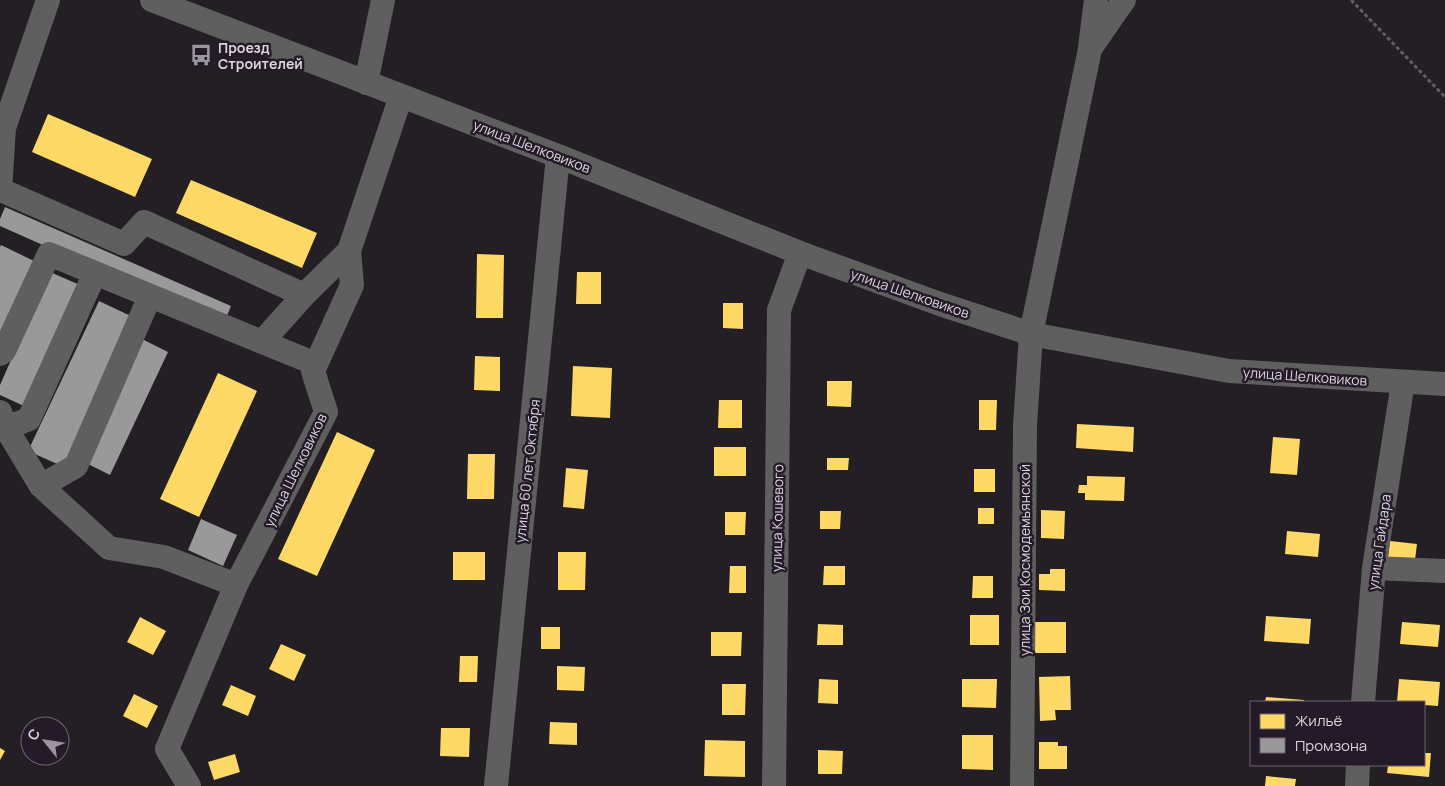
<svg xmlns="http://www.w3.org/2000/svg" width="1445" height="786" font-family="Manrope,sans-serif">
	<style>
		.homes { fill: #ffd966 }
		.industry { fill: #999 }
		.lines { fill: none; stroke-linecap: round; stroke-linejoin: round }
		.path { stroke: #5f5e60; stroke-width: 3; stroke-dasharray: 4 2.5; stroke-linecap: butt }
		.minor { stroke: #5e5f5e; stroke-width: 24 }
		.labels { text-anchor: middle; dominant-baseline: central; stroke-width: 5; stroke-linejoin: round; paint-order: stroke }
		.poi-label { font-size: 14px; font-weight: bold; fill: #dbd5de; stroke: #251b28; text-anchor: start }
		.street-label { font-size: 14px; fill: #dbd5de; stroke: #251b28 }
	</style>
	<rect width="100%" height="100%" fill="#241e25"/>
	<path class="homes" d="M48 114 152 159 135 197 32 152Z
		M191 180 317 233 302 268 176 213Z
		M477 254 504 255 503 318H476Z
		M577 272H601V304H576Z
		M723 303H743V329L723 328Z
		M475 356 500 357V391L474 390Z
		M573 366 612 368 610 418 571 416Z
		M218 373 257 391 199 517 160 499Z
		M827 381H852L851 407 827 406Z
		M719 400H742V428H718Z
		M979 400H997L996 430H979Z
		M1077 424 1134 427 1133 452 1076 448Z
		M337 432 375 450 317 576 278 559Z
		M1273 437 1300 439 1297 475 1270 473Z
		M714 447H746V476H714Z
		M468 454H495L494 499H467Z
		M827 458H849L848 470H827Z
		M566 468 588 470 584 509 563 507Z
		M974 469H995V492H974Z
		M1087 476 1125 477 1124 501 1085 500V493H1078L1079 485H1087Z
		M978 508H994V524H978Z
		M1041 510 1065 511 1064 539 1041 538Z
		M820 511H841L840 529H820Z
		M725 512H746L745 535H725Z
		M1287 531 1320 534 1318 557 1285 554Z
		M1390 541 1417 544 1415 560 1388 558Z
		M453 552H485V580H453Z
		M558 552H586L585 590H558Z
		M730 566H746V593H729Z
		M824 566H845V585H823Z
		M1050 569H1065V591L1039 590V574H1050Z
		M973 576H993V598H972Z
		M970 615H999V645H970Z
		M1266 616 1311 619 1309 644 1264 641Z
		M140 617 166 631 153 655 127 642Z
		M1035 622H1066V653H1035Z
		M1402 622 1440 625 1438 647 1400 644Z
		M818 624 843 625V645H817Z
		M541 627H560V649H541Z
		M711 632H742L741 656H711Z
		M281 644 306 655 294 681 269 669Z
		M460 656H478L477 682H459Z
		M557 666 585 667 584 691 557 690Z
		M1070 676 1071 710H1055L1056 720 1040 721 1039 677Z
		M819 679 838 680V704L818 703Z
		M962 679H997L996 708 962 707Z
		M1399 679 1440 682 1438 706 1424 705V702H1397Z
		M722 684H746L745 715H722Z
		M231 685 256 696 248 716 222 705Z
		M134 694 158 706 147 728 123 716Z
		M1266 697 1304 700V702H1265Z
		M550 722 577 723V745L549 744Z
		M441 728H470L469 757 440 756Z
		M962 735H993V770L962 769Z
		M705 740 745 741V777L704 776Z
		M1039 742H1058V746H1067V769H1039Z
		M0 748 5 751 0 760Z
		M818 750 843 751 842 774H818Z
		M1424 753H1431L1429 777 1387 773 1388 765H1424Z
		M235 754 240 772 214 780 208 762Z
		M1266 776 1296 779 1295 786H1265Z"/>
	<path class="industry" d="M5 207 231 306 223 325 0 226V219Z
		M1 245 34 261 0 336V247Z
		M50 272 80 285 26 407 0 395V385Z
		M99 301 135 318 64 467 28 451Z
		M142 339 168 352 110 475 84 462Z
		M201 519 237 535 223 566 188 550Z"/>
	<g class="lines">
		<path class="path" d="M1351 0 1445 97"/>
		<path class="minor" d="M152 0 558 156 800 253 940 304 1031 334 1229 371 1445 384
			M1090 47 1096 0
			M366 83 383 0
			M1 190 124 244 144 222 304 295 349 251
			M0 191 4 128 48 0
			M262 342 316 364
			M0 354 4 351 49 254 262 342 304 295
			M0 412 6 428 41 486 109 548 164 557 236 585
			M6 428 29 419 95 273
			M41 486 76 466 150 296
			M1374 568 1445 571
			M1363 702 1374 568 1403 382
			M189 786 167 749 236 585 326 412 313 371 352 285 349 251 401 96
			M496 786 558 156
			M774 786 779 310 800 253
			M1022 786 1025 426 1031 334 1090 49 1124 0
			M1357 786 1358 765"/>
	</g>
	<defs>
		<g id="bus-bare" transform="scale(1.725)"><path d="M-5-6H5V4H4V6H2V4H-2V6H-4V4H-5ZM-3.5-4V0h7V-4ZM-3.5 1.2v1.5H-2V1.2ZM2 1.2v1.5H3.5V1.2Z" fill="#9b959d" stroke="#251b28" stroke-width="2.5" paint-order="stroke"/></g>
	</defs>
	<g fill-rule="evenodd">
		<use href="#bus-bare" x="201" y="55"/>
	</g>
	<g class="labels">
		<g class="poi-label">
			<text x="218" y="47">Проезд<tspan x="218" dy="16">Строителей</tspan></text>
		</g>
		<g class="street-label">
			<text transform="translate(532 146) rotate(21)">улица Шелковиков</text>
			<text transform="translate(910 293) rotate(19)">улица Шелковиков</text>
			<text transform="translate(1305 376) rotate(4)">улица Шелковиков</text>
			<text transform="translate(295 470) rotate(-64)">улица Шелковиков</text>
			<text transform="translate(527 471) rotate(-84)">улица 60 лет Октября</text>
			<text transform="translate(777 518) rotate(-89)">улица Кошевого</text>
			<text transform="translate(1379 542) rotate(-82)">улица Гайдара</text>
			<text transform="translate(1024 560) rotate(-90)">улица Зои Космодемьянской</text>
		</g>
	</g>
	<rect x="1250" y="701" width="175" height="65" fill="#251b28" stroke="#6e6571"/>
	<rect x="1260" y="714" width="25" height="15" fill="#ffd966" stroke="#6e6571"/>
	<text x="1295" y="726" font-size="15" fill="#dbd5de">Жильё</text>
	<rect x="1260" y="738" width="25" height="15" fill="#999999" stroke="#6e6571"/>
	<text x="1295" y="751" font-size="15" fill="#dbd5de">Промзона</text>
	<g transform="translate(45 741) rotate(300)"><circle r="24" fill="#251b28" stroke="#6e6571"/>
	<path d="M0-4L9 19L0 12L-9 19Z" fill="#9b959d"/>
	<text y="-8" font-size="14" font-weight="bold" text-anchor="middle" fill="#dbd5de">С</text>
	</g>
</svg>
